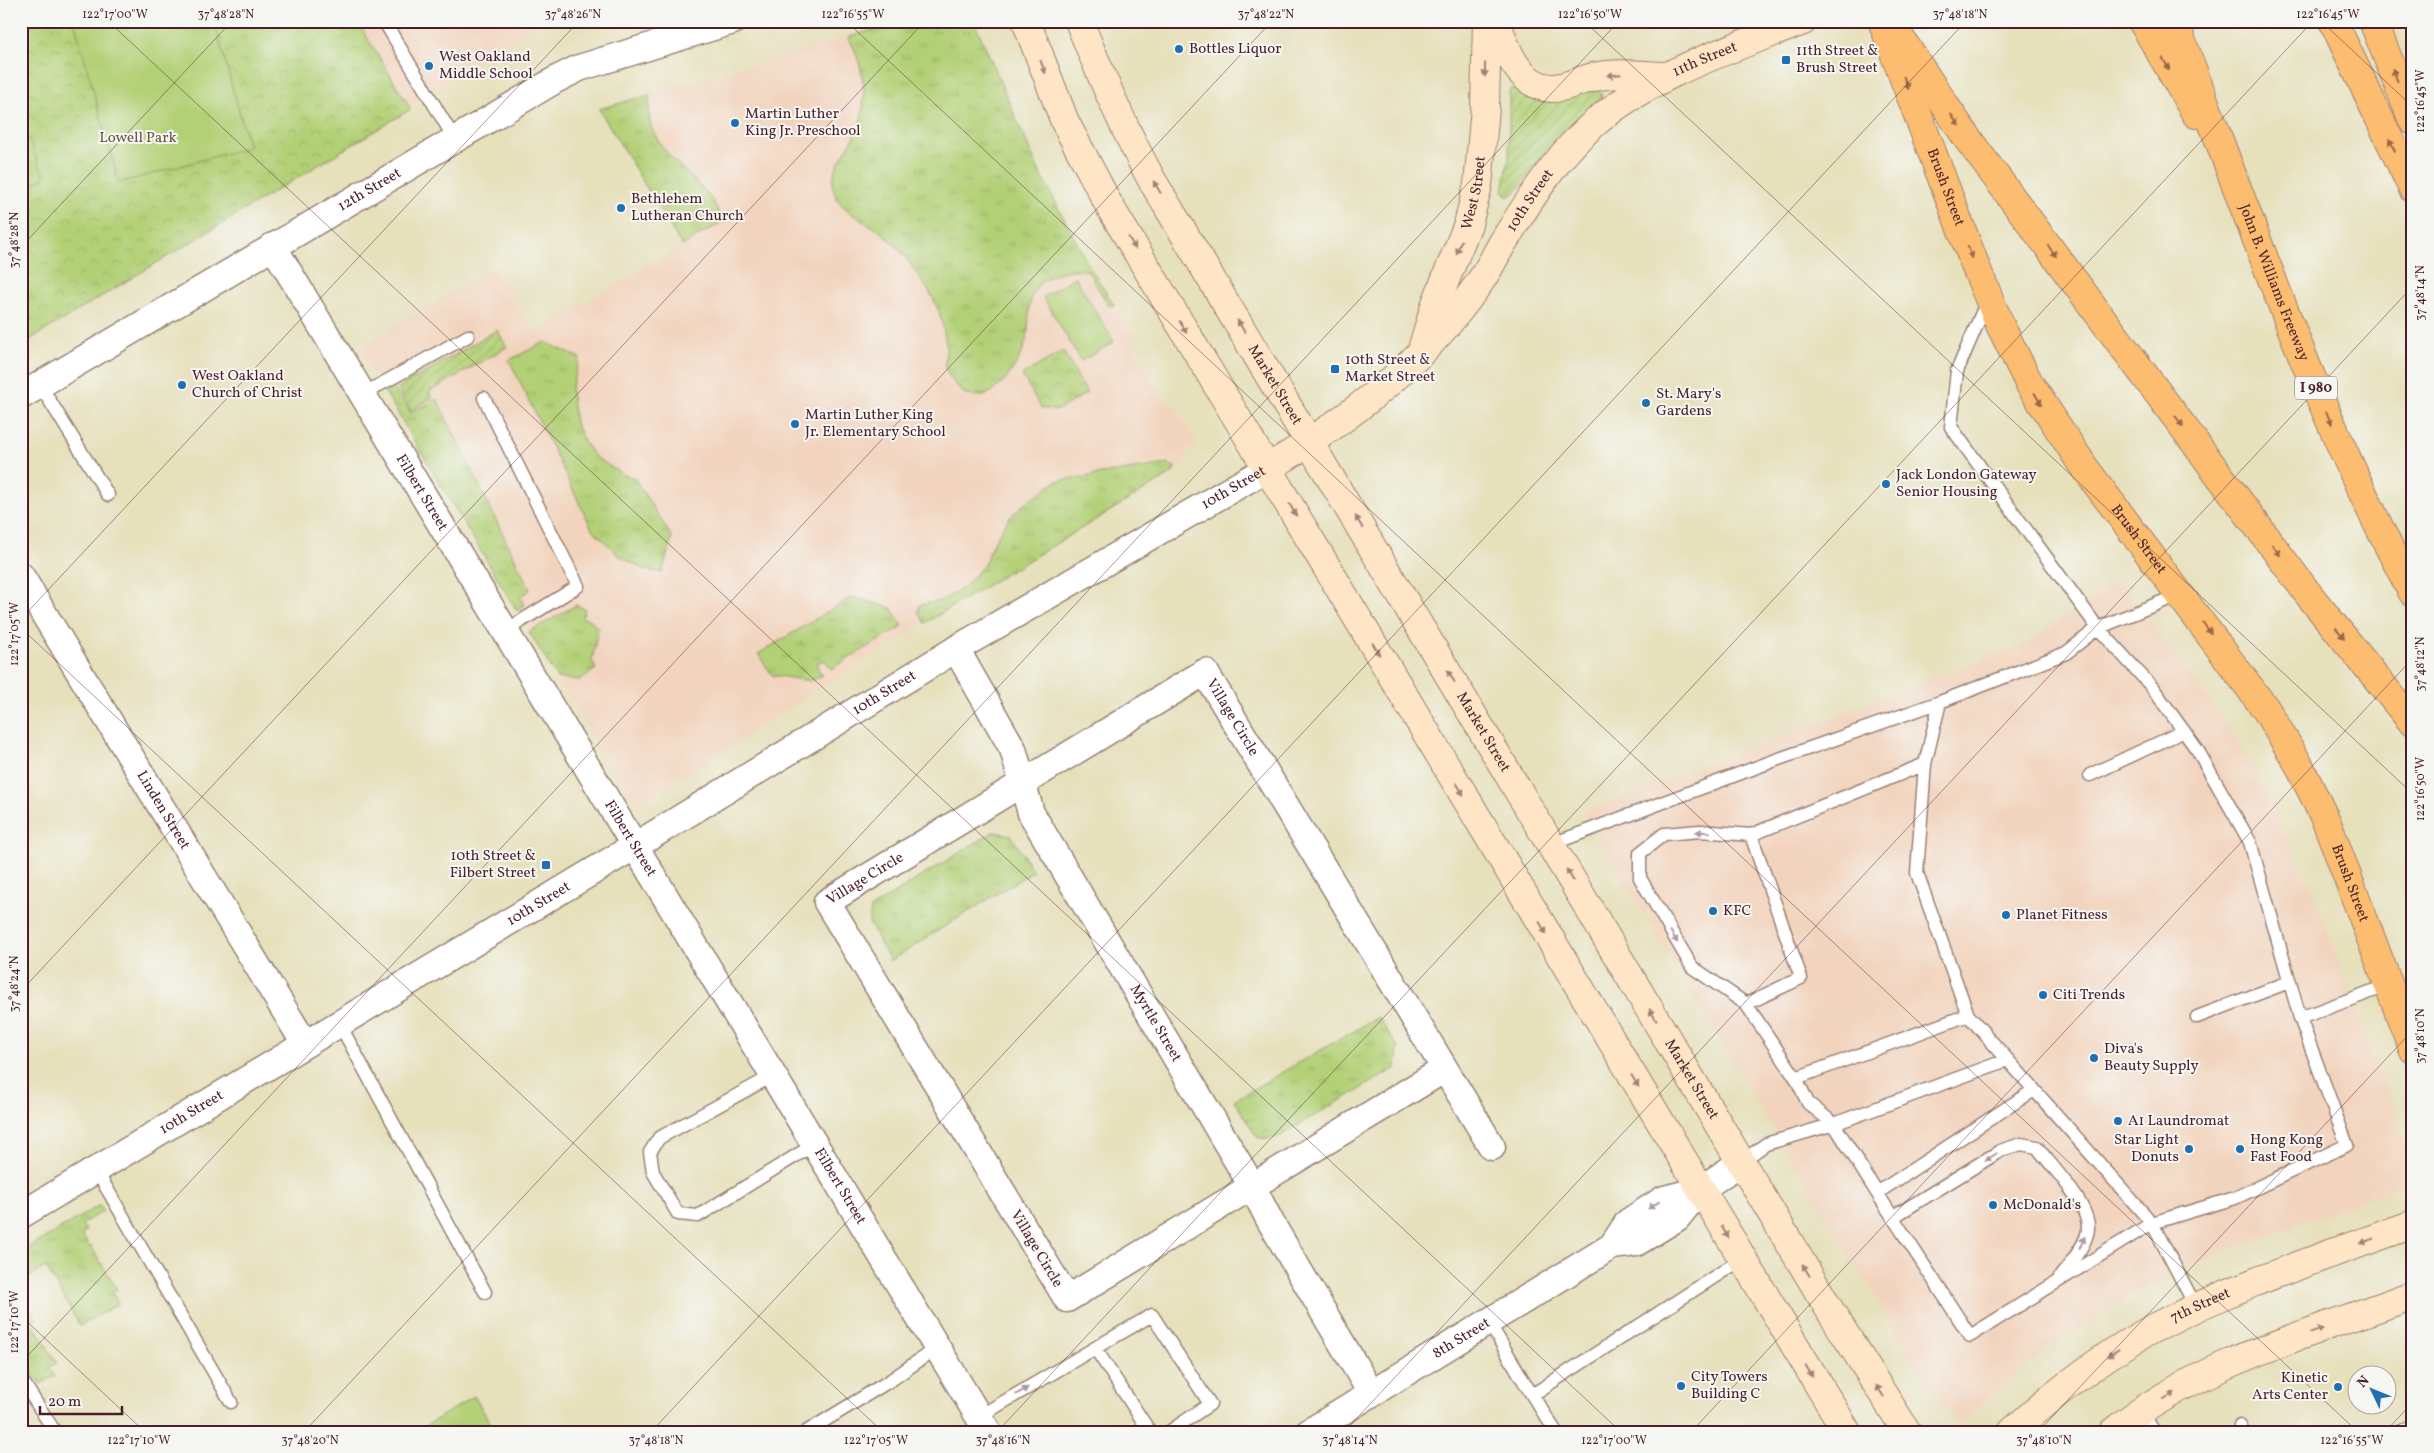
<svg xmlns="http://www.w3.org/2000/svg" width="2434" height="1453" font-family="Vollkorn,serif">
	<style>
		.built { fill: #f2d4be }
		.grass { fill: url(#grass-tufts); stroke: #7e7850 }
		.park { fill: url(#park-crowns); stroke: #7e7850 }
		.garden { fill: url(#garden-furrows); stroke: #7e7850 }
		.pitch { fill: #b2d076; stroke: #7e7850 }
		.lines { fill: none; stroke-linecap: round; stroke-linejoin: round }
		.lane-casing { stroke: #988073; stroke-width: 15 }
		.street-casing { stroke: #988073; stroke-width: 29 }
		.secondary-casing { stroke: #988073; stroke-width: 30 }
		.primary-casing { stroke: #988073; stroke-width: 30 }
		.highway-casing { stroke: #988073; stroke-width: 30 }
		.lane { stroke: #fff; stroke-width: 12 }
		.street { stroke: #fff; stroke-width: 26 }
		.secondary { stroke: #fee5c5; stroke-width: 28 }
		.primary { stroke: #fcbd6f; stroke-width: 28 }
		.highway { stroke: #fcbd6f; stroke-width: 28 }
		.oneway { fill: #9a664a }
		.oneway2 { fill: #a48278 }
		.oneway3 { fill: #ae9aa0 }
		.ticks { fill: none; stroke: #4a1f2b; stroke-width: 1; stroke-opacity: 0.45 }
		.poi-dot { fill: #1f6fb2; stroke: #f6f6f2; stroke-width: 2 }
		.labels { text-anchor: middle; dominant-baseline: central; stroke-width: 4; stroke-linejoin: round; paint-order: stroke }
		.shield { fill: #f6f6f2; stroke: #7e6067; stroke-width: 1 }
		.shield-label { font-size: 14px; font-weight: bold; fill: #4a1f2b }
		.poi-label { font-size: 15px; fill: #4a1f2b; stroke: #f6f6f2; text-anchor: start }
		.street-label { font-size: 15px; fill: #4a1f2b; stroke: #f6f6f2 }
		.park-label { font-size: 15px; fill: #695442; stroke: #f6f6f2 }
		.neatline { fill: none; stroke: #4a1f2b; stroke-width: 2 }
		.ticks-label { font-size: 12px; text-anchor: middle; fill: #4a1f2b }
	</style>
	<defs>
		<pattern id="grass-tufts" width="24" height="20" patternUnits="userSpaceOnUse" patternTransform="scale(1.25)"><rect width="24" height="20" fill="#b2d076"/><path d="M3 7l-1-3M5 7V3M7 7l1-3M15 17l-1-3M17 17v-4M19 17l1-3" fill="none" stroke="#9bb266"/></pattern>
		<pattern id="park-crowns" width="20" height="18" patternUnits="userSpaceOnUse" patternTransform="scale(1.25)"><rect width="20" height="18" fill="#b2d076"/><path d="M2 6a3 3 0 1 1 6 0M12 15a3 3 0 1 1 6 0" fill="none" stroke="#9bb266"/></pattern>
		<pattern id="garden-furrows" width="10" height="10" patternUnits="userSpaceOnUse" patternTransform="scale(1.25)"><rect width="10" height="10" fill="#b2d076"/><path d="M-1 1l2-2M0 10L10 0M9 11l2-2" fill="none" stroke="#9bb266"/></pattern>
	</defs>
	<rect width="100%" height="100%" fill="#f6f6f2"/>
	<filter id="ink" filterUnits="userSpaceOnUse"><feTurbulence type="fractalNoise" baseFrequency=".02" numOctaves="2"/><feDisplacementMap in="SourceGraphic" scale="10" xChannelSelector="R" yChannelSelector="G"/><feConvolveMatrix kernelMatrix="1 2 1 2 8 2 1 2 1" color-interpolation-filters="sRGB"/></filter>
	<filter id="wash" filterUnits="userSpaceOnUse"><feTurbulence type="fractalNoise" baseFrequency=".0096" numOctaves="4" result="noise"/><feDisplacementMap in="SourceGraphic" scale="20" xChannelSelector="R" yChannelSelector="G"/><feGaussianBlur stdDeviation="1.12" result="paint"/><feColorMatrix in="noise" values="0 0 0 0 0 0 0 0 0 0 0 0 0 0 0 0 0 1.4 0 .05"/><feComposite in="paint" operator="in"/></filter>
	<g filter="url(#wash)">
		<rect width="100%" height="100%" fill="#e6e0bb"/>
		<path class="built" d="M357 21H556L536 27 409 105Z
			M903 21H974L1037 167 1062 216 1088 264 1138 343 1135 350 1164 401 1174 405 1196 442 1193 450 1190 449 1182 468 924 623 641 802H634L628 795 359 348 495 267 534 333 681 246 599 109Z
			M2118 581 2210 701 2241 747 2265 789 2312 891 2413 1161V1182L2218 1254 2134 1293 2051 1346 2016 1374 1957 1426 1914 1362 1582 812 1928 680 2023 646Z"/>
		<path class="grass" d="M903 21H974L1037 167 1088 264 1114 305 1109 306 1087 270C1063 268 1034 276 1030 304 1028 313 1029 322 1028 331 1024 356 1007 385 984 396L966 395C958 388 949 378 945 368 944 362 946 354 946 349 946 339 943 328 941 319 938 304 929 291 920 278 910 264 900 248 887 237 869 221 837 213 833 187 831 167 845 155 853 139 870 106 866 68 848 37Z
			M649 95C650 106 648 115 651 126 666 167 711 181 722 222L682 246 599 109Z
			M545 342 580 358 571 389 575 423 586 445 595 457 622 474 636 478V481L672 537 662 573 643 569 618 555 592 529 509 360Z
			M392 385 411 413 437 399 530 590 520 597 524 605 517 611 385 392Z
			M1166 464 1175 467 1173 473 925 623 918 612 920 605 943 600 964 587 984 565 992 545 1009 518 1025 503 1057 481Z
			M852 597 891 608 903 626 831 669 826 661H819L817 667 822 675 811 681 772 675 758 654Z
			M576 605 585 609 582 618 591 620 598 629 592 661 596 669 580 680 557 678 529 632Z
			M993 832 1011 835 1033 871 890 961 869 923 871 908Z
			M1378 1017 1398 1047 1396 1068 1278 1137 1267 1139 1257 1137 1234 1100Z
			M100 1205 103 1211 82 1224 86 1231 82 1234 89 1247 91 1246 117 1289 112 1292 118 1304 80 1326 46 1267 21 1282V1252Z
			M21 1294 36 1318 21 1327Z
			M34 1325 57 1363 49 1367 55 1376 40 1384 21 1354V1333Z"/>
		<path class="park" d="M21 21H357L411 109 21 345Z
			M1063 351 1087 393 1056 411 1041 408 1022 375Z"/>
		<path class="garden" d="M1515 87 1537 97 1599 90 1602 94 1601 98 1554 139 1517 191 1508 197 1503 190 1509 157V91Z
			M497 330 507 347 429 392 432 398 411 411 398 388Z"/>
		<path class="pitch" d="M74 21H214L249 147 119 183Z
			M21 122 45 178 21 188Z
			M1075 277 1114 342 1081 361 1043 297Z
			M474 1396 496 1432H422L421 1429Z"/>
	</g>
	<g filter="url(#ink)">
		<g class="lines">
			<g class="lane-casing">
				<path id="lane" d="M384 21 454 138
					M40 385 108 495
					M363 394 468 336
					M484 398 578 586 505 631
					M1925 764 1751 835 1801 978 1746 1004 1796 1078 1968 1015 1917 873 1925 764 1940 702
					M2090 775 2184 731
					M1552 844 1776 760 1940 702 2066 653 2098 628 2181 594
					M1746 1004 1692 967 1640 878V853L1664 834 1700 831 1751 835
					M1968 1015 2152 1223 2196 1307
					M2197 1017 2289 982
					M2300 1018 2389 985
					M339 1023 485 1292
					M774 1075 659 1138 650 1152 653 1172 678 1214 698 1216 815 1144
					M1796 1078 1808 1103 1834 1124 1877 1193 2034 1090
					M1741 1162 1766 1144 1834 1124 2007 1060
					M96 1170 231 1402
					M1877 1193 1970 1336 2152 1223 2235 1198 2347 1145 2300 1018 2250 842 2198 751 2152 687 2098 628 1951 427 1957 371 1987 301
					M1893 1217 2000 1151 2021 1144 2037 1147C2051 1166 2089 1204 2088 1228 2088 1243 2069 1265 2060 1277
					M1488 1321 1532 1395 1742 1259
					M1095 1348 1152 1315 1210 1404 1169 1432
					M21 1379 55 1432
					M1532 1395 1556 1432
					M2142 1412 2154 1432
					M980 1416 1095 1348 1150 1432
					M2240 1426 2243 1432
					M806 1432 891 1380 938 1347
					M2398 1432 2413 1425"/>
			</g>
			<g class="street-casing">
				<g id="street">
					<path id="s1" d="M273 246 988 1432"/>
					<path id="s2" d="M21 396 557 79 579 68 733 21"/>
					<path id="s3" d="M21 576 305 1044"/>
					<path id="s4" d="M956 649 1013 749 1031 813 1252 1186 1270 1221 1371 1393"/>
					<path id="s5" d="M1445 1069 1067 1299 827 902 1205 672 1492 1147"/>
					<path id="s6" d="M21 1215 635 846 956 649 1268 468"/>
					<path d="M1612 1246 1636 1243 1677 1218 1700 1190 1741 1162"/>
					<path id="s7" d="M1309 1432 1612 1246 1628 1222 1664 1199 1700 1190"/>
				</g>
			</g>
			<g class="secondary-casing">
				<g id="secondary">
					<path d="M1026 21 1065 122 1110 207 1847 1432"/>
					<path id="s8" d="M1079 21C1101 76 1124 130 1153 182L1831 1312 1907 1432"/>
					<path d="M1496 21C1505 47 1518 87 1552 88 1566 88 1580 80 1594 77 1616 72 1640 75 1663 76"/>
					<path id="s9" d="M1423 346 1436 303 1468 224 1478 185 1485 108 1487 21"/>
					<path id="s10" d="M1268 468C1349 419 1422 365 1477 286 1487 273 1494 258 1502 244 1527 204 1553 161 1588 129 1648 74 1729 50 1803 21"/>
					<path id="s11" d="M2012 1432C2056 1392 2103 1355 2156 1327 2237 1284 2327 1256 2413 1224"/>
					<path d="M2113 1432C2198 1363 2312 1333 2413 1295"/>
				</g>
			</g>
			<g class="primary-casing">
				<g id="primary">
					<path id="s12" d="M1882 21 1977 270 2001 327 2029 383 2084 467 2265 708 2298 763 2327 823 2413 1049"/>
				</g>
			</g>
			<g class="highway-casing">
				<g id="highway">
					<path d="M1889 21 1967 138 2309 595 2413 723"/>
					<path d="M2142 21 2196 114"/>
					<path id="s13" d="M2174 21C2248 214 2315 411 2413 593"/>
					<path d="M2333 21 2413 189"/>
					<path d="M2373 21 2413 121"/>
				</g>
			</g>
			<use href="#lane" class="lane"/>
			<use href="#street" class="street"/>
			<use href="#secondary" class="secondary"/>
			<use href="#primary" class="primary"/>
			<use href="#highway" class="highway"/>
		</g>
		<defs><path id="oneway-solid" d="M-6-.8H1V-3.2L6.5 0L1 3.2V.8H-6Z" transform="scale(1.25)"/></defs>
		<g class="oneway">
			<use href="#oneway-solid" transform="translate(2166 64) rotate(61)"/>
			<use href="#oneway-solid" transform="translate(2395 75) rotate(-112)"/>
			<use href="#oneway-solid" transform="translate(1906 83) rotate(69)"/>
			<use href="#oneway-solid" transform="translate(1955 120) rotate(55)"/>
			<use href="#oneway-solid" transform="translate(2392 145) rotate(-116)"/>
			<use href="#oneway-solid" transform="translate(2052 251) rotate(53)"/>
			<use href="#oneway-solid" transform="translate(1970 252) rotate(69)"/>
			<use href="#oneway-solid" transform="translate(2038 399) rotate(59)"/>
			<use href="#oneway-solid" transform="translate(2329 418) rotate(66)"/>
			<use href="#oneway-solid" transform="translate(2179 421) rotate(53)"/>
			<use href="#oneway-solid" transform="translate(2276 550) rotate(53)"/>
			<use href="#oneway-solid" transform="translate(2207 628) rotate(53)"/>
			<use href="#oneway-solid" transform="translate(2340 633) rotate(51)"/>
		</g>
		<g class="oneway2">
			<use href="#oneway-solid" transform="translate(1043 67) rotate(69)"/>
			<use href="#oneway-solid" transform="translate(1485 70) rotate(91)"/>
			<use href="#oneway-solid" transform="translate(1614 75) rotate(175)"/>
			<use href="#oneway-solid" transform="translate(1157 187) rotate(-121)"/>
			<use href="#oneway-solid" transform="translate(1132 243) rotate(59)"/>
			<use href="#oneway-solid" transform="translate(1459 247) rotate(110)"/>
			<use href="#oneway-solid" transform="translate(1241 326) rotate(-121)"/>
			<use href="#oneway-solid" transform="translate(1183 327) rotate(59)"/>
			<use href="#oneway-solid" transform="translate(1293 510) rotate(59)"/>
			<use href="#oneway-solid" transform="translate(1359 522) rotate(-121)"/>
			<use href="#oneway-solid" transform="translate(1376 649) rotate(59)"/>
			<use href="#oneway-solid" transform="translate(1451 676) rotate(-121)"/>
			<use href="#oneway-solid" transform="translate(1460 789) rotate(59)"/>
			<use href="#oneway-solid" transform="translate(1570 875) rotate(-121)"/>
			<use href="#oneway-solid" transform="translate(1543 928) rotate(59)"/>
			<use href="#oneway-solid" transform="translate(1653 1015) rotate(-121)"/>
			<use href="#oneway-solid" transform="translate(1635 1081) rotate(59)"/>
			<use href="#oneway-solid" transform="translate(1725 1232) rotate(59)"/>
			<use href="#oneway-solid" transform="translate(2367 1241) rotate(159)"/>
			<use href="#oneway-solid" transform="translate(1806 1270) rotate(-121)"/>
			<use href="#oneway-solid" transform="translate(2317 1331) rotate(-20)"/>
			<use href="#oneway-solid" transform="translate(2113 1353) rotate(147)"/>
			<use href="#oneway-solid" transform="translate(1809 1371) rotate(59)"/>
			<use href="#oneway-solid" transform="translate(1880 1391) rotate(-123)"/>
			<use href="#oneway-solid" transform="translate(2169 1396) rotate(-30)"/>
		</g>
		<g class="oneway3">
			<use href="#oneway-solid" transform="translate(1703 832) rotate(-179)"/>
			<use href="#oneway-solid" transform="translate(1674 937) rotate(59)"/>
			<use href="#oneway-solid" transform="translate(1991 1157) rotate(148)"/>
			<use href="#oneway-solid" transform="translate(1654 1205) rotate(147)"/>
			<use href="#oneway-solid" transform="translate(2082 1243) rotate(-67)"/>
			<use href="#oneway-solid" transform="translate(1022 1391) rotate(-31)"/>
		</g>
	</g>
	<path class="ticks" d="M108 21 1621 1432M846 21 2358 1432M1584 21 2413 794M2321 21 2413 107M21 247 232 21M21 619 579 21M21 628 883 1432M21 991 925 21M21 1316 145 1432M21 1363 1272 21M304 1432 1619 21M651 1432 1966 21M997 1432 2313 21M1344 1432 2413 286M1691 1432 2413 658M2038 1432 2413 1030M2385 1432 2413 1402"/>
	<g class="poi-dot">
		<circle cx="1179" cy="49" r="5"/>
		<rect x="1781" y="55" width="10" height="10" rx="2.5"/>
		<circle cx="429" cy="66" r="5"/>
		<circle cx="735" cy="123" r="5"/>
		<circle cx="621" cy="208" r="5"/>
		<rect x="1330" y="364" width="10" height="10" rx="2.5"/>
		<circle cx="182" cy="385" r="5"/>
		<circle cx="1646" cy="403" r="5"/>
		<circle cx="795" cy="424" r="5"/>
		<circle cx="1886" cy="484" r="5"/>
		<rect x="541" y="860" width="10" height="10" rx="2.5"/>
		<circle cx="1713" cy="911" r="5"/>
		<circle cx="2006" cy="915" r="5"/>
		<circle cx="2043" cy="995" r="5"/>
		<circle cx="2094" cy="1058" r="5"/>
		<circle cx="2118" cy="1121" r="5"/>
		<circle cx="2189" cy="1149" r="5"/>
		<circle cx="2240" cy="1149" r="5"/>
		<circle cx="1993" cy="1205" r="5"/>
		<circle cx="1681" cy="1386" r="5"/>
		<circle cx="2338" cy="1387" r="5"/>
	</g>
	<g class="labels">
		<rect class="shield" x="2295" y="376.5" width="42" height="23" rx="4"/>
		<g class="shield-label">
			<text x="2316" y="388">I 980</text>
		</g>
		<g class="poi-label">
			<text x="1189" y="49">Bottles Liquor</text>
			<text x="1796" y="51">11th Street &amp;<tspan x="1796" dy="17">Brush Street</tspan></text>
			<text x="439" y="57">West Oakland<tspan x="439" dy="17">Middle School</tspan></text>
			<text x="745" y="114">Martin Luther<tspan x="745" dy="17">King Jr. Preschool</tspan></text>
			<text x="631" y="199">Bethlehem<tspan x="631" dy="17">Lutheran Church</tspan></text>
			<text x="1345" y="360">10th Street &amp;<tspan x="1345" dy="17">Market Street</tspan></text>
			<text x="192" y="376">West Oakland<tspan x="192" dy="17">Church of Christ</tspan></text>
			<text x="1656" y="394">St. Mary's<tspan x="1656" dy="17">Gardens</tspan></text>
			<text x="805" y="415">Martin Luther King<tspan x="805" dy="17">Jr. Elementary School</tspan></text>
			<text x="1896" y="475">Jack London Gateway<tspan x="1896" dy="17">Senior Housing</tspan></text>
			<text x="536" y="856" text-anchor="end">10th Street &amp;<tspan x="536" dy="17">Filbert Street</tspan></text>
			<text x="1723" y="911">KFC</text>
			<text x="2016" y="915">Planet Fitness</text>
			<text x="2053" y="995">Citi Trends</text>
			<text x="2104" y="1049">Diva's<tspan x="2104" dy="17">Beauty Supply</tspan></text>
			<text x="2128" y="1121">A1 Laundromat</text>
			<text x="2179" y="1140" text-anchor="end">Star Light<tspan x="2179" dy="17">Donuts</tspan></text>
			<text x="2250" y="1140">Hong Kong<tspan x="2250" dy="17">Fast Food</tspan></text>
			<text x="2003" y="1205">McDonald's</text>
			<text x="1691" y="1377">City Towers<tspan x="1691" dy="17">Building C</tspan></text>
			<text x="2328" y="1378" text-anchor="end">Kinetic<tspan x="2328" dy="17">Arts Center</tspan></text>
		</g>
		<g class="street-label">
			<text stroke="none"><textPath href="#s10" startOffset="609">11th Street</textPath></text>
			<text stroke="none"><textPath href="#s12" startOffset="178">Brush Street</textPath></text>
			<text stroke="none"><textPath href="#s2" startOffset="405">12th Street</textPath></text>
			<text stroke="none"><textPath href="#s9" startOffset="162">West Street</textPath></text>
			<text stroke="none"><textPath href="#s10" startOffset="380">10th Street</textPath></text>
			<text stroke="none"><textPath href="#s13" startOffset="280">John B. Williams Freeway</textPath></text>
			<text stroke="none"><textPath href="#s8" startOffset="414">Market Street</textPath></text>
			<text stroke="none"><textPath href="#s6" startOffset="1414">10th Street</textPath></text>
			<text stroke="none"><textPath href="#s1" startOffset="288">Filbert Street</textPath></text>
			<text stroke="none"><textPath href="#s12" startOffset="582">Brush Street</textPath></text>
			<text stroke="none"><textPath href="#s6" startOffset="1009">10th Street</textPath></text>
			<text stroke="none"><textPath href="#s5" startOffset="1402">Village Circle</textPath></text>
			<text stroke="none"><textPath href="#s8" startOffset="819">Market Street</textPath></text>
			<text stroke="none"><textPath href="#s3" startOffset="274">Linden Street</textPath></text>
			<text stroke="none"><textPath href="#s1" startOffset="692">Filbert Street</textPath></text>
			<text stroke="none"><textPath href="#s5" startOffset="951">Village Circle</textPath></text>
			<text stroke="none"><textPath href="#s12" startOffset="988">Brush Street</textPath></text>
			<text stroke="none"><textPath href="#s6" startOffset="604">10th Street</textPath></text>
			<text stroke="none"><textPath href="#s4" startOffset="426">Myrtle Street</textPath></text>
			<text stroke="none"><textPath href="#s8" startOffset="1224">Market Street</textPath></text>
			<text stroke="none"><textPath href="#s6" startOffset="199">10th Street</textPath></text>
			<text stroke="none"><textPath href="#s1" startOffset="1098">Filbert Street</textPath></text>
			<text transform="translate(1036 1249) rotate(59)">Village Circle</text>
			<text stroke="none"><textPath href="#s11" startOffset="228">7th Street</textPath></text>
			<text stroke="none"><textPath href="#s7" startOffset="179">8th Street</textPath></text>
		</g>
		<g class="park-label">
			<text x="138" y="138">Lowell Park</text>
		</g>
	</g>
	<rect width="2434" height="1453" fill="none" stroke="#f6f6f2" stroke-width="55"/>
	<g transform="translate(2372 1390) rotate(313)"><circle r="24" fill="#f6f6f2" stroke="#b1a0a2"/>
	<path d="M0-4L9 19L0 12L-9 19Z" fill="#1f6fb2"/>
	<text y="-8" font-size="14" font-weight="bold" text-anchor="middle" fill="#4a1f2b">N</text>
	</g>
	<path d="M40 1406v8h82v-8" fill="none" stroke="#4a1f2b" stroke-width="2.5"/>
	<text x="48" y="1406" font-size="15" fill="#4a1f2b" stroke="#f6f6f2" stroke-width="4" paint-order="stroke">20 m</text>
	<rect x="28" y="28" width="2378" height="1398" class="neatline"/>
	<g class="ticks-label">
		<text x="115" y="18">122°17'00"W</text>
		<text x="226" y="18">37°48'28"N</text>
		<text x="573" y="18">37°48'26"N</text>
		<text x="853" y="18">122°16'55"W</text>
		<text x="1266" y="18">37°48'22"N</text>
		<text x="1590" y="18">122°16'50"W</text>
		<text x="1960" y="18">37°48'18"N</text>
		<text x="2328" y="18">122°16'45"W</text>
		<text transform="translate(2420 101) rotate(-90)" y="4">122°16'45"W</text>
		<text transform="translate(14 240) rotate(-90)" y="4">37°48'28"N</text>
		<text transform="translate(2420 293) rotate(-90)" y="4">37°48'14"N</text>
		<text transform="translate(14 634) rotate(-90)" y="4">122°17'05"W</text>
		<text transform="translate(2420 664) rotate(-90)" y="4">37°48'12"N</text>
		<text transform="translate(2420 789) rotate(-90)" y="4">122°16'50"W</text>
		<text transform="translate(14 984) rotate(-90)" y="4">37°48'24"N</text>
		<text transform="translate(2420 1036) rotate(-90)" y="4">37°48'10"N</text>
		<text transform="translate(14 1322) rotate(-90)" y="4">122°17'10"W</text>
		<text x="139" y="1444">122°17'10"W</text>
		<text x="310" y="1444">37°48'20"N</text>
		<text x="656" y="1444">37°48'18"N</text>
		<text x="876" y="1444">122°17'05"W</text>
		<text x="1003" y="1444">37°48'16"N</text>
		<text x="1350" y="1444">37°48'14"N</text>
		<text x="1614" y="1444">122°17'00"W</text>
		<text x="2044" y="1444">37°48'10"N</text>
		<text x="2352" y="1444">122°16'55"W</text>
	</g>
</svg>
